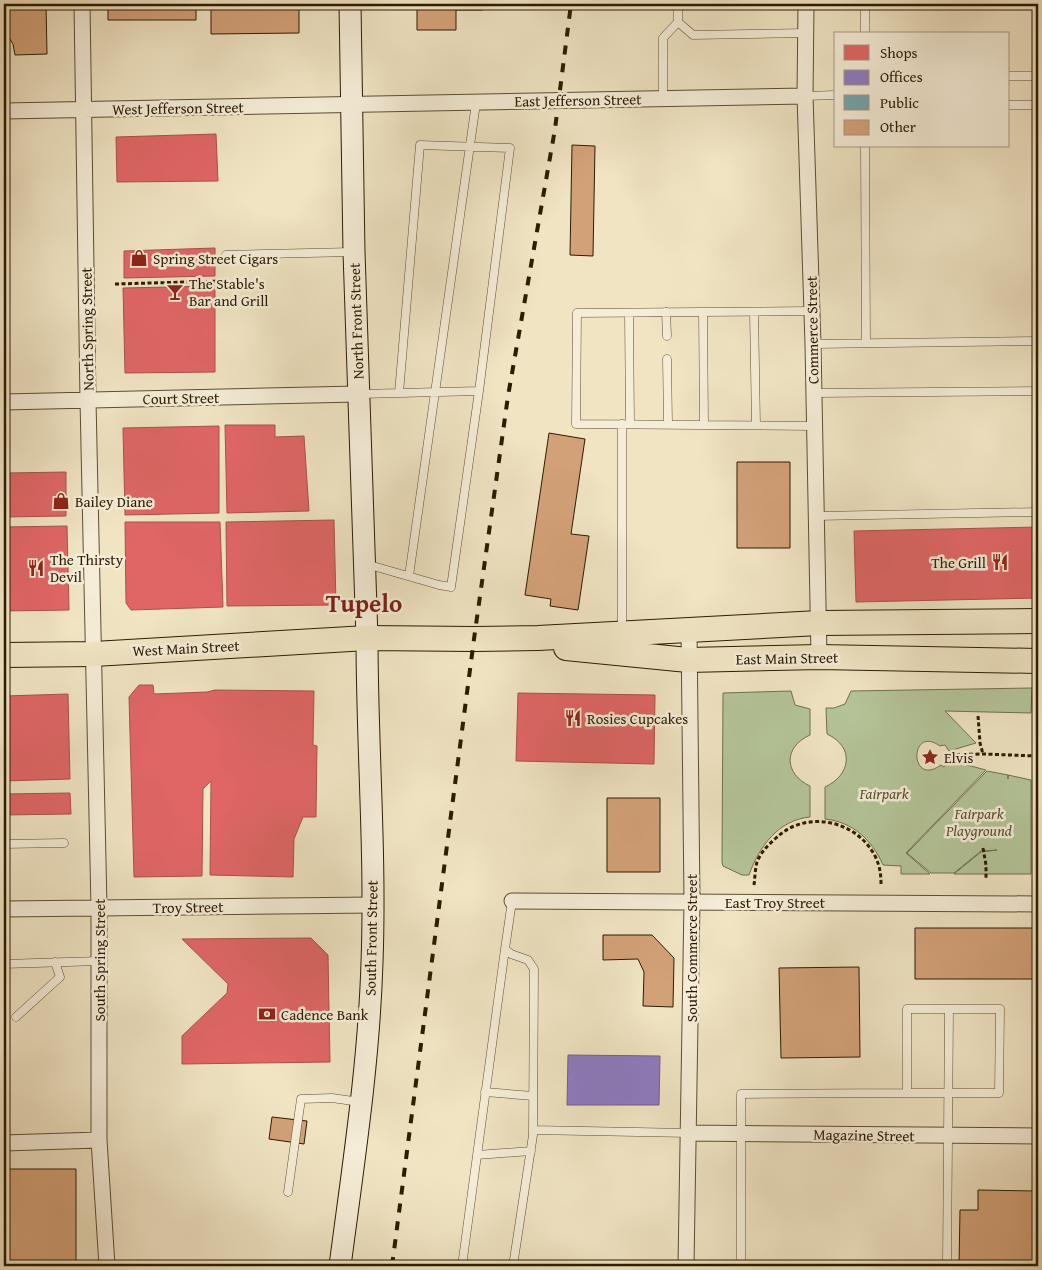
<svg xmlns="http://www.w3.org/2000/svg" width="1042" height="1270" font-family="'Gentium Book Plus',serif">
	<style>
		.green { fill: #b4c599; stroke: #70704e }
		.shops { fill: #e06666; stroke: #aa5048 }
		.offices { fill: #8e7cc3; stroke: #715f89 }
		.public { fill: #76a5af; stroke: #607c7b }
		.building { fill: #d3a178; stroke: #2c1b02 }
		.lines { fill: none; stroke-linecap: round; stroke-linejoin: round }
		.lane-casing { stroke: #5d4d32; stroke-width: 9 }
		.street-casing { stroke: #5d4d32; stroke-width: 17 }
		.secondary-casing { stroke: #2c1b02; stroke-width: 23 }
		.primary-casing { stroke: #2c1b02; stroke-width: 26 }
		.path { stroke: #2c1b02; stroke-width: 3; stroke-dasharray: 4 2.5; stroke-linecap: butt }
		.lane { stroke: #f5edd8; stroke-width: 8 }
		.street { stroke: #f5edd8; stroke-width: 15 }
		.secondary { stroke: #f5edd8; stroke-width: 21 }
		.primary { stroke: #f0e4c3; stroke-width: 24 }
		.rail { stroke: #2c1b02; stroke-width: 4; stroke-dasharray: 9 9; stroke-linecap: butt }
		.labels { text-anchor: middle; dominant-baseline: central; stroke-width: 5; stroke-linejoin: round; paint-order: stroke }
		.street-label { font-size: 15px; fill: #2c1b02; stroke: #f5edd8 }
		.poi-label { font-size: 15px; fill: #2c1b02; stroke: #f5edd8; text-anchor: start }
		.park-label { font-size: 15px; font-style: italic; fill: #554e2f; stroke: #f5edd8 }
		.town-label { font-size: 25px; font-weight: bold; fill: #7a1f14; stroke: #f5edd8 }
	</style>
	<rect width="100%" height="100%" fill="#f0e4c3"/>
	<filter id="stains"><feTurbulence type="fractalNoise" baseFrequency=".004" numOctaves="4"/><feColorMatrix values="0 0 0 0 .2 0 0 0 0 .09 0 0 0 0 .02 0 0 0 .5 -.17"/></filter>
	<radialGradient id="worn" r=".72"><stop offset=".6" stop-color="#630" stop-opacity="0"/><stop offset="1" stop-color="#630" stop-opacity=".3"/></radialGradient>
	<path class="green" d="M1032 688 1031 713 945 711 976 743 949 751 945 745 940 746C909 724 909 788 941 765L944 767 948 760 986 770 906 853 930 874H901V866L883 865C872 840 853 822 825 819V787C851 775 855 747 827 734L826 708H834L845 704 851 691Z
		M791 691 795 705 810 709V735C783 747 784 774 810 786V817C778 820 759 847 749 875H742L723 866 722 862 723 693Z
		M987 771 1008 775V779V775L1031 780V874H954L981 852 997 850 981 851 954 873H931L907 853Z"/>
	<path class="shops" d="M216 134 218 181 117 182 116 137Z
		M215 248V276L124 278V251Z
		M215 286V372L125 373 123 288Z
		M225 425H275V437L304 436 309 511 227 513Z
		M219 426V513L125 515 123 428Z
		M4 431H6L7 473 66 472V516L4 517Z
		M334 520 336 605 227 606 226 522Z
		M125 522H220L223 607 131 610 126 603Z
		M67 526 69 610 4 611V527Z
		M1038 527V598L856 602 854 531Z
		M139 685H153L154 694 207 692 215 690 314 691 313 745 317 746 316 817H303L294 839 293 877 210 875 211 781 203 789 202 876 134 877 129 697Z
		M518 693 655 695 654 764 516 761Z
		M68 694 70 779 4 781V696Z
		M70 793 71 814 4 815V794Z
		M311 938 328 955 330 1062 182 1064V1036L227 993 228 984 182 939Z"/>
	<path class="offices" d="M568 1055 660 1056 659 1105H567Z"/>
	<path class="public" d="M4 221H7V287H4Z"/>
	<path class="building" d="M4 4H46L47 54 15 55 13 44 4 30Z
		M108 4H196V20H108Z
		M211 4H299V33L211 34Z
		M417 4H482V10H456V30H417Z
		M572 145 595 146 593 256 570 255Z
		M549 433 585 439 571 534 589 536 578 610 550 606 551 599 525 595Z
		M737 462H790V548H737Z
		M607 798H660V872H607Z
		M915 928H1038V979H915Z
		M603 935H652L674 958 673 1007 643 1006 644 972 638 959 603 960Z
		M859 967 860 1057 781 1058 779 968Z
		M272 1117 307 1121 304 1144 269 1139Z
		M4 1169H76V1266H4Z
		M978 1190 1036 1191V1211H1038V1266H959L960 1210H978Z"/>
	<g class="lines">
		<g class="lane-casing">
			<path id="lane" d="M678 4V22L693 35 805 33
				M865 34V4
				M1008 76H1038
				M805 96 836 95
				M663 98V38L678 22
				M1008 105H1038
				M865 146 866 343
				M226 255 352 252
				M812 311 577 313 576 424 814 426
				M666 312 667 336
				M703 312 704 425
				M754 312 756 425
				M629 313 630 424
				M813 344 1038 341
				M667 359 668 424
				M814 393 1038 391
				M360 394 479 391
				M816 516 1038 512
				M366 564 439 585 451 587 479 391 510 148 420 145 399 393
				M409 576 476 103
				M622 630V424
				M4 844 64 843
				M512 901 505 949 511 954 528 960 534 969 533 1135 513 1266
				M4 964 99 961
				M16 1017 60 977 55 962
				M485 1092 533 1096
				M533 1130 689 1133
				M477 1155 531 1151
				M288 1192 301 1099 332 1098 360 1102
				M462 1266 505 949
				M741 1266V1094L907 1093V1009H1000L999 1093H907
				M947 1266 949 1009"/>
		</g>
		<g class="street-casing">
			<path id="street" d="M82 4 88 400 99 908V1140L107 1266
				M806 4 805 96 813 344 819 657
				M4 111 805 96
				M4 402 358 394
				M512 901 1038 904
				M4 909 373 905
				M689 1133 1038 1136
				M4 1143 99 1140
				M686 1266 692 901 689 630"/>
		</g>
		<g class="secondary-casing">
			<path id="secondary" d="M340 1266C353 1166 369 1064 372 962 376 854 367 746 367 638L354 252 350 4"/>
		</g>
		<g class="primary-casing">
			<path id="primary" d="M566 648 688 660 819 657 1038 661
				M4 655 94 654 367 638 474 639 538 638 819 623 1038 621"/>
		</g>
		<path class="path" d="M115 284 225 281
			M978 716 980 743 983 754
			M943 755 983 754 1036 756
			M983 848 986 865V880
			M754 885C755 878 755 869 757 862 761 852 768 845 776 838 806 809 858 820 876 858 880 867 881 875 881 884"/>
		<use href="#lane" class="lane"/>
		<use href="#street" class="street"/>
		<use href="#secondary" class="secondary"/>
		<use href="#primary" class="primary"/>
		<path class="rail" d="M392 1266 474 639 508 396 555 129 571 4"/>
	</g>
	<defs>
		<g id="shop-bare" transform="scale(1.35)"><path d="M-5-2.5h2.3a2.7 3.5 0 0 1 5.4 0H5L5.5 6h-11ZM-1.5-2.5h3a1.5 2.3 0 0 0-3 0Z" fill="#8f2418" stroke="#f5edd8" stroke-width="2.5" paint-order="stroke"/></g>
		<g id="bar-bare" transform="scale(1.35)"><path d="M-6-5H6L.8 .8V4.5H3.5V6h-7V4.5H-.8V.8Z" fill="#8f2418" stroke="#f5edd8" stroke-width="2.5" paint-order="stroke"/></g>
		<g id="restaurant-bare" transform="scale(1.35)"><path d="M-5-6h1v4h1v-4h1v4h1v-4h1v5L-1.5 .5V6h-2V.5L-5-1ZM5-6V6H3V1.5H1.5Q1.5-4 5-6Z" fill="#8f2418" stroke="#f5edd8" stroke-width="2.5" paint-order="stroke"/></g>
		<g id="sight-bare" transform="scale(1.35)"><path d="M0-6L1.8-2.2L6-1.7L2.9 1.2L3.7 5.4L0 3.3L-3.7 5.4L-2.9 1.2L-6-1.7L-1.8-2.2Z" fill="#8f2418" stroke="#f5edd8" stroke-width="2.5" paint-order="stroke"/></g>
		<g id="bank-bare" transform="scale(1.35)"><path d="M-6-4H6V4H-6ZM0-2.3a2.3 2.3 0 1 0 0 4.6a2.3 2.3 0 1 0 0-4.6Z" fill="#8f2418" stroke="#f5edd8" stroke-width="2.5" paint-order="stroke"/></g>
	</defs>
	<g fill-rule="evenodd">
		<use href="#shop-bare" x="139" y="258"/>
		<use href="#bar-bare" x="175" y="292"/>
		<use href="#shop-bare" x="61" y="501"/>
		<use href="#restaurant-bare" x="1000" y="562"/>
		<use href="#restaurant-bare" x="36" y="568"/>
		<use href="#restaurant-bare" x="573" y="718"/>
		<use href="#sight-bare" x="930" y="757"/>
		<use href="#bank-bare" x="267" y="1014"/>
	</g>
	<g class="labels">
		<g class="street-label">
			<text transform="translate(578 100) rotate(-1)">East Jefferson Street</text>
			<text transform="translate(178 108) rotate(-1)">West Jefferson Street</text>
			<text transform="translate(356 321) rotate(-92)">North Front Street</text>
			<text transform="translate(87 329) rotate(-91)">North Spring Street</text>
			<text transform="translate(812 330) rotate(-91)">Commerce Street</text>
			<text transform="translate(181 398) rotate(-1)">Court Street</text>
			<text transform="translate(186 648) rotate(-3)">West Main Street</text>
			<text transform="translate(787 658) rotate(-1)">East Main Street</text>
			<text x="775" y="902">East Troy Street</text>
			<text transform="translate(188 907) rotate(-1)">Troy Street</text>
			<text transform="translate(371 938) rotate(-89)">South Front Street</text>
			<text transform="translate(691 948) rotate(-90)">South Commerce Street</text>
			<text transform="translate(99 960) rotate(-90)">South Spring Street</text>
			<text transform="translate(864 1135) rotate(1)">Magazine Street</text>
		</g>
		<g class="poi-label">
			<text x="153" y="258">Spring Street Cigars</text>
			<text x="189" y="283">The Stable's<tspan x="189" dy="17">Bar and Grill</tspan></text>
			<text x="75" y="501">Bailey Diane</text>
			<text x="50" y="559">The Thirsty<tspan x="50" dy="17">Devil</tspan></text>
			<text x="986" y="562" text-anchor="end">The Grill</text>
			<text x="587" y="718">Rosies Cupcakes</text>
			<text x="944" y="757">Elvis</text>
			<text x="281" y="1014">Cadence Bank</text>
		</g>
		<g class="park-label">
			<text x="884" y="793">Fairpark</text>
			<text x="979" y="813">Fairpark<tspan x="979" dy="17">Playground</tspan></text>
		</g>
		<g class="town-label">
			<text x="364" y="603">Tupelo</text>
		</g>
	</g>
	<rect width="1042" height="1270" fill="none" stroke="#f0e4c3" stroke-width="20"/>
	<rect x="5" y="5" width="1032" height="1260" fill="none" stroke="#2c1b02" stroke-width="2.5"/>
	<rect x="10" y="10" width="1022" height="1250" fill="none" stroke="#2c1b02"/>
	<rect x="834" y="32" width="175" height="115" fill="#f5edd8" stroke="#a59982"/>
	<rect x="844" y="45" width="25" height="15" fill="#e06666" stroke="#a59982"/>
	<text x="880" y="58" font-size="15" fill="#2c1b02">Shops</text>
	<rect x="844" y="70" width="25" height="15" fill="#8e7cc3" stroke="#a59982"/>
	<text x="880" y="82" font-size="15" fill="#2c1b02">Offices</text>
	<rect x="844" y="95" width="25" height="15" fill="#76a5af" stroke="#a59982"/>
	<text x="880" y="108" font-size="15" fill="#2c1b02">Public</text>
	<rect x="844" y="120" width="25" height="15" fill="#d3a178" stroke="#a59982"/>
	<text x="880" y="132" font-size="15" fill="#2c1b02">Other</text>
	<rect width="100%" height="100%" filter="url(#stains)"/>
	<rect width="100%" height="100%" fill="url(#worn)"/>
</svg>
